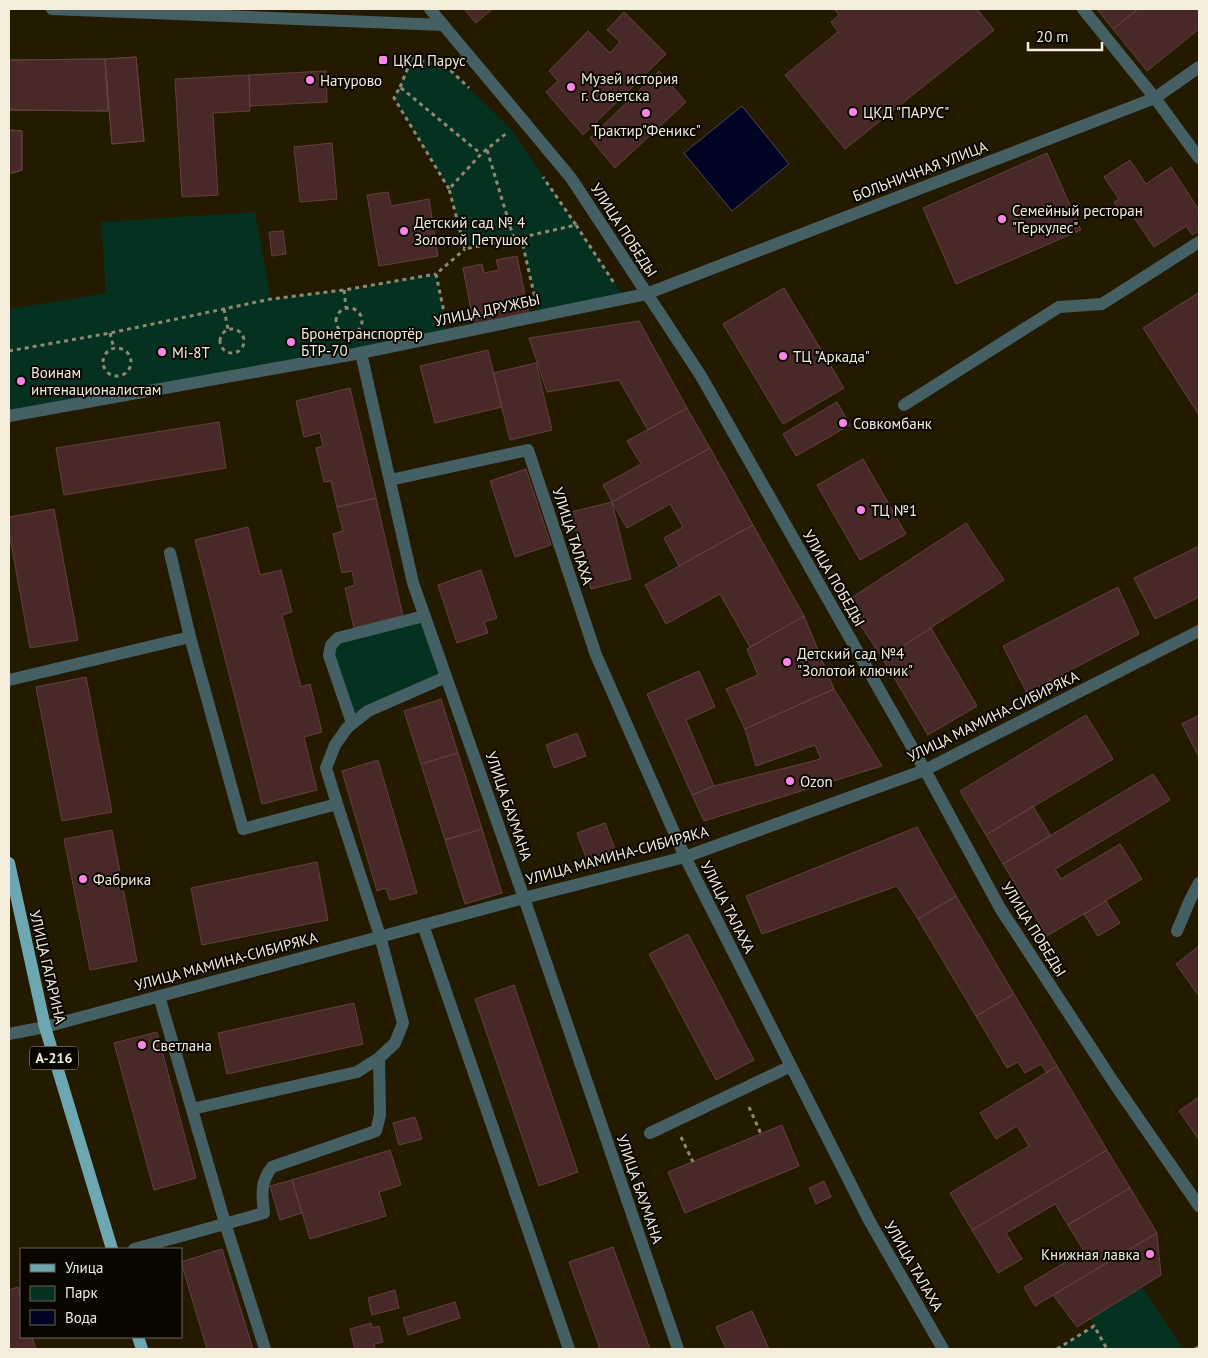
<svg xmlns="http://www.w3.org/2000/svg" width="1208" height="1358" font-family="'PT Sans',sans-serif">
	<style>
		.green { fill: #053120 }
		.water { fill: #000323; stroke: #49495a }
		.building { fill: #492927; stroke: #63413e }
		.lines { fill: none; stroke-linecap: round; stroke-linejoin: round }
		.path { stroke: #908872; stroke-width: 3; stroke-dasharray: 4 4; stroke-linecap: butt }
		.minor { stroke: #456065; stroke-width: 12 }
		.major { stroke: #6da7b1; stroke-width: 12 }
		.poi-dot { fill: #fa87e7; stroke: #090600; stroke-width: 2 }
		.labels { text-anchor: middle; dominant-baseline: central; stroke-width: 4; stroke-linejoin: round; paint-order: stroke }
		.shield { fill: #090600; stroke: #aea899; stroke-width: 1 }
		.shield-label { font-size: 14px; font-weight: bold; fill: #f4eddb }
		.poi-label { font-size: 15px; fill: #f4eddb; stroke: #090600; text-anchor: start }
		.street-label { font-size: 15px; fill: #f4eddb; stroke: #090600 }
	</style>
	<rect width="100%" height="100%" fill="#241a00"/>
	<path class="green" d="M412 58 449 69 511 129 625 298 539 316 521 238 465 249 449 189 394 98Z
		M255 212 271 299 344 290 436 274 448 335 10 416 9 309 106 293 101 222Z
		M424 616 446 677 352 723 331 645Z
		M1142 1287 1183 1349H1057L1094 1326 1090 1319Z"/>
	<path class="water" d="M742 106 789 164 732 211 684 153Z"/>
	<path class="building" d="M464 9H492L476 23Z
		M834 9H977L994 30 845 149 785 75 838 32 831 22 839 15Z
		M1097 9H1138L1113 29Z
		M1138 9H1199V29L1147 71 1113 29Z
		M624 12 666 54 583 135 546 92 558 81 549 71 588 31 610 53 620 42 607 30Z
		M136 57 144 141 112 144 105 59Z
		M136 57 144 141 112 144 105 59Z
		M105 59 108 111 9 110V60Z
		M105 59 108 111 9 110V60Z
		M326 71 327 102 250 106 249 75Z
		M659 71 686 102 615 168 590 138Z
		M249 75 250 111 213 113 218 195 182 197 175 79Z
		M9 130 22 131V170L9 174Z
		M9 130 22 131V170L9 174Z
		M332 143 337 199 300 202 294 147Z
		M1047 153 1081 230 956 284 923 208Z
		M1130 160 1146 184 1171 167 1199 210V231L1192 235 1186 226 1154 247 1129 210 1122 214 1114 202 1119 199 1104 177Z
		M388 192 391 206 429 199 438 256 379 266 367 195Z
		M283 231 286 254 272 256 269 232Z
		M517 256 529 315 474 326 463 268 482 264 484 273 499 270 496 260Z
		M784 288 844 388 783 424 723 324Z
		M1198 293 1199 295V415L1143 328Z
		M639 321 687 408 648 430 619 380 547 392 529 338Z
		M488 350 502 407 435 423 420 366Z
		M536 363 552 430 510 440 493 373Z
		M350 388 376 498 337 507 331 481 324 482 316 448 323 446 320 433 304 437 296 401Z
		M837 402 850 425 796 456 783 434Z
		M687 408 710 448 612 502 603 485 641 464 627 441Z
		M219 422 226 468 64 495 56 448Z
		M710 448 753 525 679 566 664 538 683 527 670 504 627 528 612 502Z
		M863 459 906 534 860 560 817 485Z
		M526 469 551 545 515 557 490 481Z
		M376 498 403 616 354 628 345 588 355 585 352 571 342 573 333 534 343 531 337 507Z
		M612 502 631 579 591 589 571 512Z
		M54 509 78 640 30 648 9 532V517Z
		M966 523 1004 580 883 659 845 602Z
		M753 525 804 616 750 647 720 594 666 624 645 585Z
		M248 527 260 575 281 570 292 612 282 615 301 687 310 684 322 732 304 737 317 790 262 804 195 540Z
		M1199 546V597L1155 619 1134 578Z
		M481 570 497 618 484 622 488 633 457 643 438 585Z
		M1118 587 1139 634 1027 693 1003 646Z
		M804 616 834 689 745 729 726 689 758 675 747 649Z
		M931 628 977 706 928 735 883 659Z
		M699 671 715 707 686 720 714 786 692 795 647 694Z
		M86 677 112 812 62 821 36 687Z
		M834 689 882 766 704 821 692 795 714 786 821 759 815 745 756 766 745 729Z
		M441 699 458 753 421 764 404 711Z
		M1086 715 1113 759 986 835 960 791Z
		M1199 715V757L1182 724Z
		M577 733 586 756 554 768 546 745Z
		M458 753 482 829 445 840 421 764Z
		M378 760 417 893 390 900 386 888 377 891 342 771Z
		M1153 774 1170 800 1055 869 1061 879 1120 844 1142 879 1047 936 1003 864Z
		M1033 806 1051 836 1003 864 986 835Z
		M605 823 615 849 587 860 577 833Z
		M917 827 956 896 918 919 897 886 762 934 746 896Z
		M482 829 502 893 465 904 445 840Z
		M112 830 137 961 90 970 64 839Z
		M317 862 328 920 202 945 191 888Z
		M956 896 1014 994 976 1016 918 919Z
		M1106 901 1120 923 1098 936 1084 914Z
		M688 934 754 1060 716 1080 649 954Z
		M1199 946V996L1176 964Z
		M514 985 578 1172 539 1186 475 999Z
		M1014 994 1057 1066 1047 1073 1041 1064 1025 1073 1018 1062 1007 1068 976 1016Z
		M354 1003 363 1044 227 1074 218 1033Z
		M157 1032 196 1178 154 1190 114 1043Z
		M1057 1066 1107 1150 972 1230 950 1193 1029 1146 1017 1126 996 1139 980 1113Z
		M1199 1097V1140L1179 1111Z
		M415 1117 422 1139 399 1145 393 1123Z
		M782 1125 799 1166 685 1213 668 1172Z
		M390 1150 401 1185 379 1192 386 1216 310 1239 292 1180Z
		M1107 1150 1130 1188 1068 1225 1055 1204 1006 1233 1022 1259 998 1273 972 1230Z
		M292 1180 302 1213 280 1220 270 1186Z
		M824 1181 831 1197 816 1204 809 1188Z
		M1130 1188 1157 1233 1035 1306 1024 1287 1084 1251 1068 1225Z
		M1157 1233 1161 1275 1077 1327 1053 1295Z
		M613 1247 650 1349H600L569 1262Z
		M222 1249 253 1349H207L181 1262Z
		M18 1287 21 1299V1337H32L36 1349H9V1290Z
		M395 1290 399 1308 372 1315 368 1298Z
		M455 1302 460 1318 408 1335 403 1318Z
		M752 1311 769 1349H726L716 1327Z
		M371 1323 372 1328 379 1326 383 1342 374 1344 375 1349H355L350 1329Z"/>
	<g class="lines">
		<path class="path" d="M400 87 412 58 449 69 469 88
			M487 150 514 239 465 249 449 189 481 154 508 132
			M449 189 394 98 400 87 481 154
			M576 225 614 283
			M521 237 535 298
			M514 239 576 225 543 177
			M344 290 346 308
			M336 321a13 13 0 1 1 26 0a13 13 0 1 1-26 0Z
			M224 309 228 329
			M445 317 436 274 465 249
			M220 341a12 12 0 1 1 24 0a12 12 0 1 1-24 0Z
			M110 333 114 349
			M103 362a14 14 0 1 1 28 0a14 14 0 1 1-28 0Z
			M9 351 110 333 271 299 344 290 436 274
			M749 1107 761 1134
			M681 1137 693 1162
			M1057 1349 1094 1326 1107 1349
			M1195 1349 1199 1347"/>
		<path class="minor" d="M52 9 443 25
			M430 9 571 178 701 376 925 770 1000 908 1114 1083 1199 1206
			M1083 9 1155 98 1199 158
			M361 353 413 583 524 898 678 1349
			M904 405 1059 307 1102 304 1199 242
			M9 416 355 354 646 294 1155 98 1199 67
			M390 480 528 450 596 655 685 857 870 1222 943 1349
			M170 553 190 637 243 829 337 804 380 936 403 1023 395 1043 379 1058 357 1072 192 1109
			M9 680 190 637
			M352 723 329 655 331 645 338 638 424 616
			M337 804 326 768 335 745 347 728 368 711 446 677
			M423 925 569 1349
			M1177 931 1190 900 1199 883
			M159 996 225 1223 265 1349
			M9 1034 45 1027 524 898 685 857 925 770 1199 631
			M650 1133 791 1066
			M134 1249 264 1213C262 1195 260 1182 272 1167L376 1131 380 1115 379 1058"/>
		<path class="major" d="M9 863 45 1027 112 1249
			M138 1337 142 1349"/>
	</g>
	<g class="poi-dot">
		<rect x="378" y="55" width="10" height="10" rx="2.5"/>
		<circle cx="310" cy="80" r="5"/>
		<circle cx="571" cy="87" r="5"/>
		<circle cx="853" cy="112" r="5"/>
		<circle cx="646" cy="113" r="5"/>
		<circle cx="1002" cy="219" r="5"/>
		<circle cx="404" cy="231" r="5"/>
		<circle cx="291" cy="342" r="5"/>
		<circle cx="162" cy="352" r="5"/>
		<circle cx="783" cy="356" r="5"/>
		<circle cx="21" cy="381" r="5"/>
		<circle cx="843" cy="423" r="5"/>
		<circle cx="861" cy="510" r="5"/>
		<circle cx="787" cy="662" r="5"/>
		<circle cx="790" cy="781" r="5"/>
		<circle cx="83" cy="879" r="5"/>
		<circle cx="142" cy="1045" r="5"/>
		<circle cx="1150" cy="1254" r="5"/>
	</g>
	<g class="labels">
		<rect class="shield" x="30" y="1046.5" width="48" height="23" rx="4"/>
		<g class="shield-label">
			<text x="54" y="1058">А-216</text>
		</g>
		<g class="poi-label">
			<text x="393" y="60">ЦКД Парус</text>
			<text x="581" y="78">Музей история<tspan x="581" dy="17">г. Советска</tspan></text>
			<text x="320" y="80">Натурово</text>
			<text x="863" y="112">ЦКД "ПАРУС"</text>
			<text x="646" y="130" text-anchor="middle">Трактир"Феникс"</text>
			<text x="1012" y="210">Семейный ресторан<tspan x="1012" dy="17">"Геркулес"</tspan></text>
			<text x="414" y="222">Детский сад № 4<tspan x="414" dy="17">Золотой Петушок</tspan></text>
			<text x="301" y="333">Бронетранспортёр<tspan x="301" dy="17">БТР-70</tspan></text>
			<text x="172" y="352">Mi-8T</text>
			<text x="793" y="356">ТЦ "Аркада"</text>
			<text x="31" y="372">Воинам<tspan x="31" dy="17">интенационалистам</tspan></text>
			<text x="853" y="423">Совкомбанк</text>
			<text x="871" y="510">ТЦ №1</text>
			<text x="797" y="653">Детский сад №4<tspan x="797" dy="17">"Золотой ключик"</tspan></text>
			<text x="800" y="781">Ozon</text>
			<text x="93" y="879">Фабрика</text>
			<text x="152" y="1045">Светлана</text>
			<text x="1140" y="1254" text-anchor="end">Книжная лавка</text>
		</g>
		<g class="street-label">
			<text transform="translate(920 171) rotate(-21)">БОЛЬНИЧНАЯ УЛИЦА</text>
			<text transform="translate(624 230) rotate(57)">УЛИЦА ПОБЕДЫ</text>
			<text transform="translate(487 310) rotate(-12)">УЛИЦА ДРУЖБЫ</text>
			<text transform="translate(573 536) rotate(72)">УЛИЦА ТАЛАХА</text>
			<text transform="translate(834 578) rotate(60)">УЛИЦА ПОБЕДЫ</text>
			<text transform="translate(993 716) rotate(-26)">УЛИЦА МАМИНА-СИБИРЯКА</text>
			<text transform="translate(509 806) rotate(71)">УЛИЦА БАУМАНА</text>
			<text transform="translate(617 855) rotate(-15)">УЛИЦА МАМИНА-СИБИРЯКА</text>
			<text transform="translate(728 907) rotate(63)">УЛИЦА ТАЛАХА</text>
			<text transform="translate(1034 929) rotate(58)">УЛИЦА ПОБЕДЫ</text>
			<text transform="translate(226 961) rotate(-15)">УЛИЦА МАМИНА-СИБИРЯКА</text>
			<text transform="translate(48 967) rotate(77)">УЛИЦА ГАГАРИНА</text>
			<text transform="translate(640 1189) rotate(71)">УЛИЦА БАУМАНА</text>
			<text transform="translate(914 1266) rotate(60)">УЛИЦА ТАЛАХА</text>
		</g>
	</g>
	<rect width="1208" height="1358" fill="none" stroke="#f4eddb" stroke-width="20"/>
	<rect x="20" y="1248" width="162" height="90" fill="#090600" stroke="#676258"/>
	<rect x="30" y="1264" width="25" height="8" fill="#6da7b1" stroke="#676258"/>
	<text x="65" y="1273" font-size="15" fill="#f4eddb">Улица</text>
	<rect x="30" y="1286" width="25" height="15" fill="#053120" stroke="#676258"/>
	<text x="65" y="1298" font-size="15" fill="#f4eddb">Парк</text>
	<rect x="30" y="1310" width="25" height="15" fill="#000323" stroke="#676258"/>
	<text x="65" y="1323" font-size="15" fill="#f4eddb">Вода</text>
	<path d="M1028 42v8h74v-8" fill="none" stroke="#f4eddb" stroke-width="2.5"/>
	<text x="1036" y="42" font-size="15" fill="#f4eddb" stroke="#090600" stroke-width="4" paint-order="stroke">20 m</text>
</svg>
